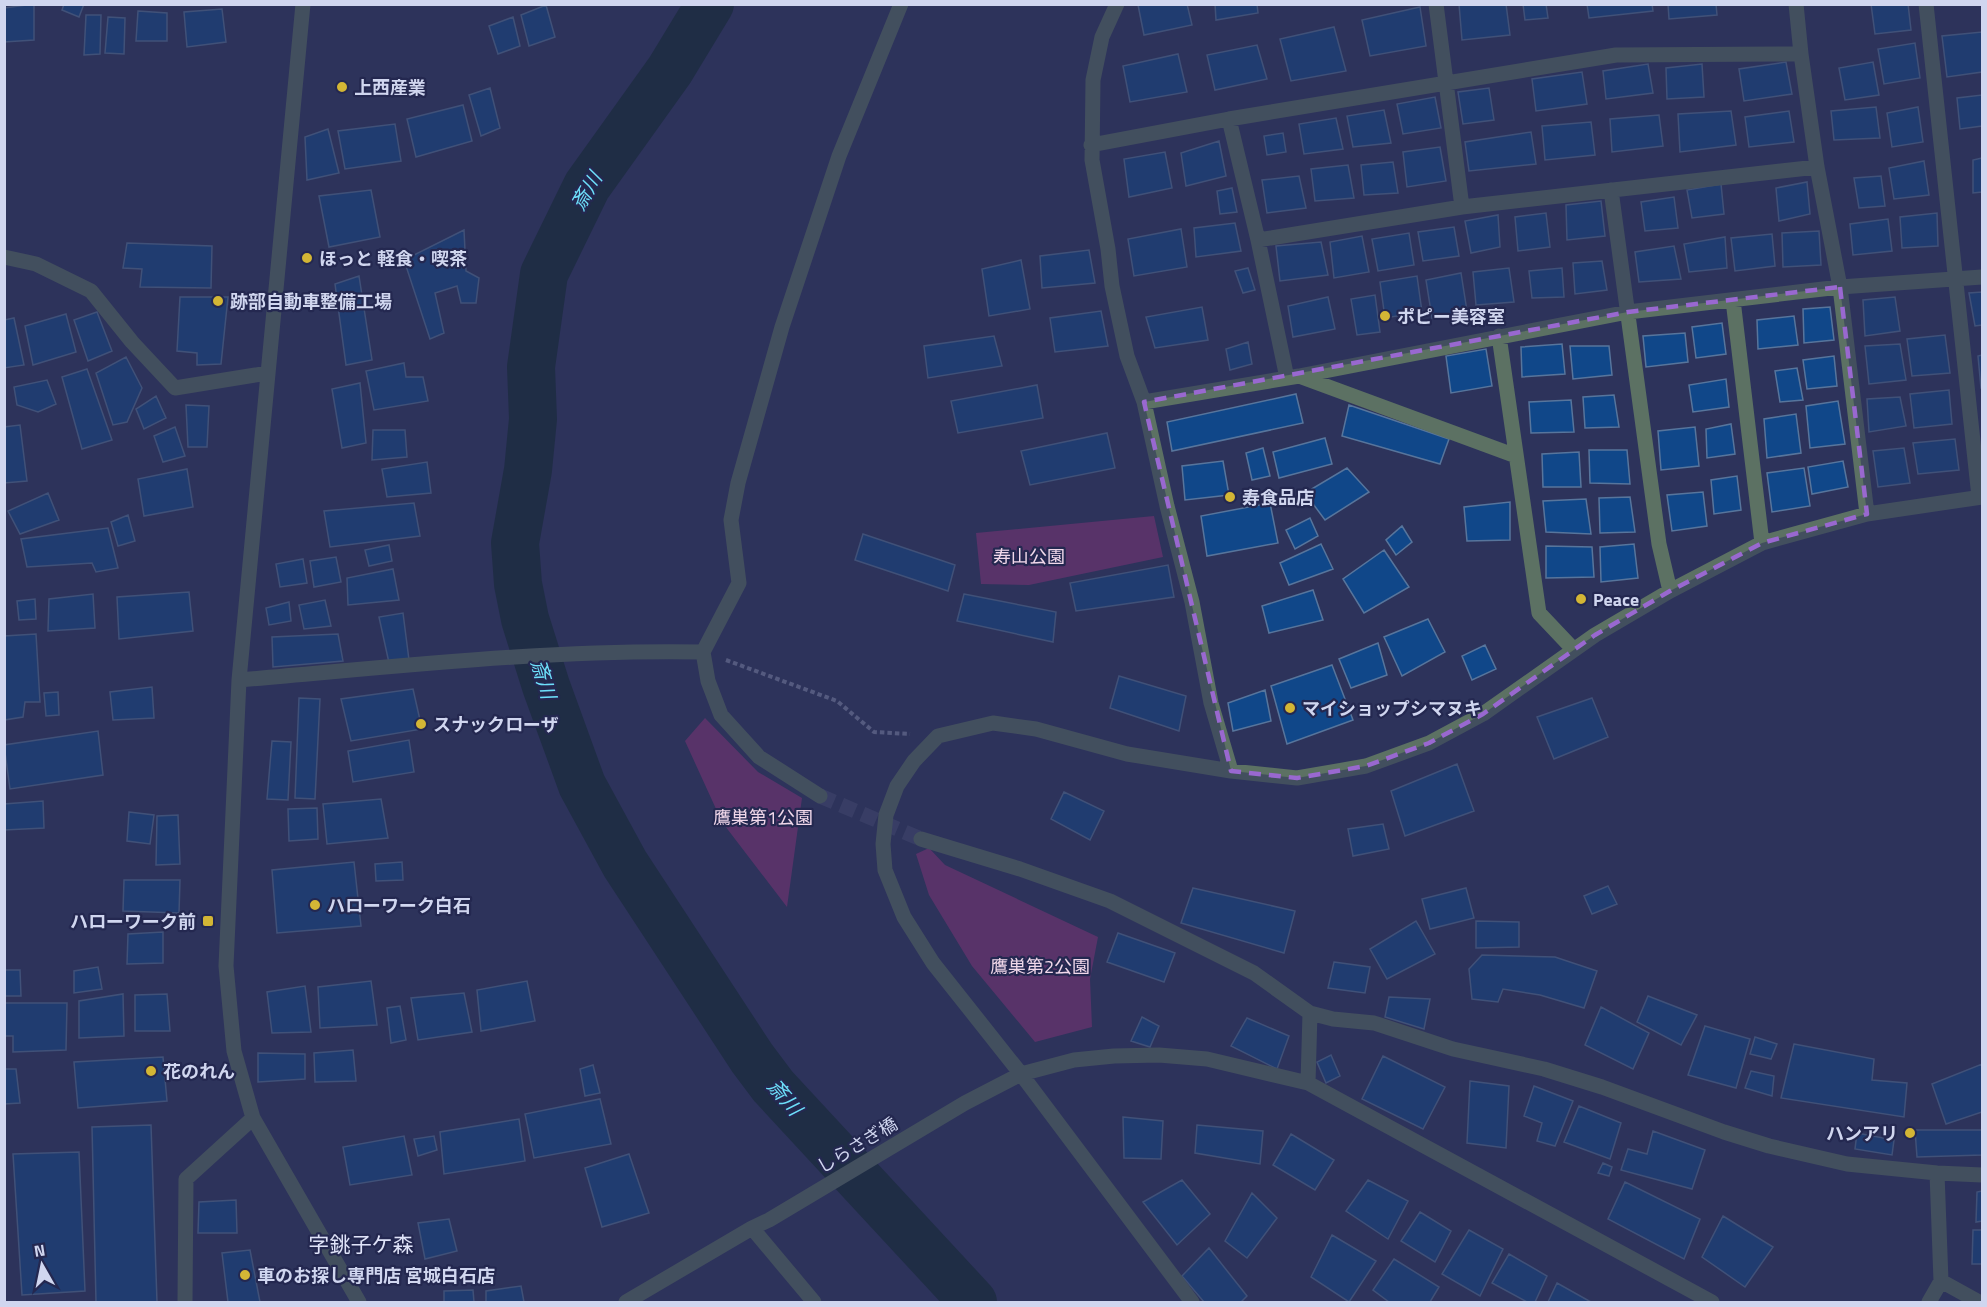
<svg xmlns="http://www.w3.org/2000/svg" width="1987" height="1307" font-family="'Titillium Web','Noto Sans JP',sans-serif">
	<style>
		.green { fill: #8c337b }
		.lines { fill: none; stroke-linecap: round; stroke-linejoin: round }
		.river { stroke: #0f262c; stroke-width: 48 }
		.building { fill: #104789; stroke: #57759c; stroke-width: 1.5 }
		.minor-tunnel { stroke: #454b71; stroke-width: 15; stroke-dasharray: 15 8; stroke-linecap: butt }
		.path { stroke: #848aaa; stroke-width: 4; stroke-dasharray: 4.5 3; stroke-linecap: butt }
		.minor { stroke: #5c7163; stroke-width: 15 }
		.marked { fill: none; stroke: #9968d0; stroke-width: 4.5; stroke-dasharray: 12 8; stroke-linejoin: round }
		.poi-dot { fill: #d3b635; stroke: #242850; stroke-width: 2 }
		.labels { text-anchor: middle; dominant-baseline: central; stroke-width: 4.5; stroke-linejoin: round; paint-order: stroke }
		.poi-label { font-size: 18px; font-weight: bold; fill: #d0d6ef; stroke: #242850; text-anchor: start }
		.park-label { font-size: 18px; fill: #f1d8ea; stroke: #242850 }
		.street-label { font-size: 18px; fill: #d0d6ef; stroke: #242850 }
		.water-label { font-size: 20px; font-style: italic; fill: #6ddffa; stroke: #242850 }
		.quarter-label { font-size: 21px; fill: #dfe3f8; stroke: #242850 }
	</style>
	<rect width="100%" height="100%" fill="#2d335b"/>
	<path class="green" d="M1154 516 1163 557 1029 585 981 584 976 533Z
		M705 718 758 772 802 798 787 907 722 822 685 741Z
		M929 848 945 865 1098 937 1090 979 1092 1027 1035 1042 972 966 929 895 916 854Z"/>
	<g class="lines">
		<path class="river" d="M710 4 670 70 587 186 544 274 531 367 533 419 528 470 515 543 518 584 525 619 546 686 582 785 625 864 752 1058 773 1086 973 1302"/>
	</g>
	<path class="building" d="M34 4V40L4 42V8Z
		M64 4H84L79 17 62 10Z
		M1187 4 1192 25 1144 35 1138 5Z
		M1215 4H1257L1258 13 1216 20Z
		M1459 4H1506L1510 35 1462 40Z
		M1523 4H1546L1548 18 1525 20Z
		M1587 4H1652L1653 11 1589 18Z
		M1668 4H1716L1717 15 1669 19Z
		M1871 4H1908L1911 30 1875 34Z
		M546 5 555 37 529 46 521 15Z
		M1420 7 1426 46 1370 56 1362 20Z
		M222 9 226 42 187 47 184 12Z
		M138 11 167 13V41H136Z
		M86 15H101L100 54 84 55Z
		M108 17 125 18 124 54 105 53Z
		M513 17 520 46 498 54 489 26Z
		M1334 27 1346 71 1291 81 1280 39Z
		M1982 32V72L1947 77 1942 36Z
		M1915 43 1920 78 1884 84 1878 49Z
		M1257 45 1267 79 1215 90 1207 55Z
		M1178 54 1187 92 1130 102 1123 66Z
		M1786 62 1792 94 1744 101 1739 69Z
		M1873 62 1879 95 1845 100 1839 68Z
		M1648 64 1653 93 1606 99 1603 71Z
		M1702 64 1704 97 1667 99 1666 68Z
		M1582 72 1587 104 1536 111 1532 79Z
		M490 88 500 128 481 136 469 95Z
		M1489 88 1494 120 1463 124 1458 92Z
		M1982 95V126L1960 129 1957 98Z
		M1435 97 1441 128 1403 134 1397 104Z
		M463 105 472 141 416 157 407 119Z
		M1876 107 1880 138 1834 140 1831 111Z
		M1918 107 1923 142 1892 147 1887 113Z
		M1384 110 1391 143 1353 147 1347 116Z
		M1731 111 1736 145 1680 152 1678 114Z
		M1789 111 1794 142 1749 147 1745 117Z
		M1659 115 1663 146 1612 152 1610 119Z
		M1336 118 1343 149 1304 154 1299 124Z
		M1591 122 1595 155 1545 160 1542 126Z
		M395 124 401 161 345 169 338 131Z
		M328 129 339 173 307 180 305 137Z
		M1531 132 1536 164 1469 171 1465 142Z
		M1283 133 1286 152 1267 155 1264 136Z
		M1219 141 1226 176 1186 186 1181 153Z
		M1440 147 1446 181 1407 187 1403 152Z
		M1165 152 1172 188 1129 197 1124 159Z
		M1982 158V192L1973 193V160Z
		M1924 161 1929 195 1894 199 1889 168Z
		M1393 162 1398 193 1364 195 1361 165Z
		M1348 165 1354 198 1315 201 1311 169Z
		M1299 176 1306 208 1267 213 1262 180Z
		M1881 176 1885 206 1859 208 1854 178Z
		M1807 182 1810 214 1779 221 1776 188Z
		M1721 184 1724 214 1692 218 1687 190Z
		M1232 188 1237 212 1220 214 1217 191Z
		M371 190 380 237 329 247 319 196Z
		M1674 197 1678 228 1645 231 1641 202Z
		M1601 201 1605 236 1567 240 1566 205Z
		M1546 213 1550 247 1518 251 1515 217Z
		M1937 213 1938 246 1902 248 1900 217Z
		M1498 215 1500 247 1471 253 1465 221Z
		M1888 219 1892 251 1853 255 1850 224Z
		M1235 223 1241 251 1196 257 1194 228Z
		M1454 227 1459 256 1423 261 1418 232Z
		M1181 229 1187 267 1134 276 1128 239Z
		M464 230 466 271 479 278 476 303H461L457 286 435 293 444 333 430 339 404 260Z
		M1819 231 1821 265 1783 267 1782 233Z
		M1409 233 1414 265 1378 271 1372 239Z
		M1772 234 1775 266 1735 271 1731 238Z
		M1362 236 1369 272 1334 278 1330 242Z
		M1725 237 1727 268 1689 272 1684 244Z
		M1321 242 1328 275 1280 281 1276 246Z
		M127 243 212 246 211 288 140 287 142 269 123 268Z
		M1674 246 1681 279 1639 282 1635 252Z
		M1089 250 1095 283 1042 288 1040 256Z
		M1021 260 1030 309 989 316 982 269Z
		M1602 261 1607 290 1575 294 1573 263Z
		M1248 268 1255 290 1243 293 1235 271Z
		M1509 268 1514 302 1476 305 1473 272Z
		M1562 268 1564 297 1532 298 1529 271Z
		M1461 273 1467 311 1432 318 1426 280Z
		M359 276 372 360 346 365 335 284Z
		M1417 276 1422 312 1385 318 1380 282Z
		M1982 292V325L1975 326 1969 293Z
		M1375 295 1380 332 1357 335 1351 299Z
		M180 297H228L221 364 197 365V353L177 351Z
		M1328 297 1335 329 1293 337 1288 306Z
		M1895 297 1900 331 1865 336 1863 300Z
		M1202 307 1208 340 1155 348 1146 317Z
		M1830 307 1834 340 1804 343 1803 309Z
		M1101 311 1108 346 1055 352 1050 318Z
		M97 312 112 351 88 361 74 320Z
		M66 314 76 352 33 365 25 326Z
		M1794 316 1798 345 1758 349 1757 320Z
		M14 318 24 365 4 368V320Z
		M1722 323 1726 354 1696 358 1692 327Z
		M1685 333 1688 362 1646 367 1643 336Z
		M1945 335 1950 373 1912 376 1907 339Z
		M994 336 1002 366 928 378 924 346Z
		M1248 342 1252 364 1230 370 1226 349Z
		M1562 344 1565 374 1522 377 1521 347Z
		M1900 344 1906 380 1869 384 1865 346Z
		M1570 346H1609L1612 375 1573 379Z
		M1486 349 1492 386 1451 393 1446 356Z
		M1982 355V388H1981L1978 356Z
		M1834 356 1837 386 1807 389 1803 360Z
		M126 357 142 388 127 422 113 425 96 373Z
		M404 363 406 377H423L428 401 374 410 366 371Z
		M1797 368 1803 400 1780 402 1775 371Z
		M87 369 112 440 82 449 62 377Z
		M1726 379 1729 407 1693 412 1689 385Z
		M47 380 56 404 38 412 17 405 14 387Z
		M360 383 366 443 342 448 332 389Z
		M1037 385 1043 418 958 433 951 401Z
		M1949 390 1952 424 1914 428 1910 394Z
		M1296 394 1303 423 1172 451 1167 422Z
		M1614 395 1619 427 1585 428 1583 397Z
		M156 396 166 418 144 429 136 409Z
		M1900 397 1906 426 1869 432 1867 399Z
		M1571 400 1574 432 1531 433 1529 402Z
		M1838 401 1845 444 1810 448 1806 406Z
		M186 405 209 406 207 447H188Z
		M1349 405 1449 439 1440 464 1342 436Z
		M1796 414 1801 453 1767 458 1764 419Z
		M1731 424 1735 454 1707 458 1706 429Z
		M20 425 27 481 4 483V427Z
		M175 427 185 456 163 462 154 436Z
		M1695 427 1699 466 1661 470 1658 431Z
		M373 430H405L407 457 372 460Z
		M1107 433 1115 468 1030 485 1021 451Z
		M1325 438 1332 464 1279 478 1273 452Z
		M1955 439 1959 470 1918 474 1913 443Z
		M1263 448 1270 476 1252 480 1246 453Z
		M1904 448 1910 483 1878 487 1873 451Z
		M1589 450H1627L1630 484 1590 483Z
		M1579 452 1581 487H1543L1542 454Z
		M1223 461 1229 495 1185 500 1182 466Z
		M1843 461 1848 487 1812 494 1808 467Z
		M427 462 431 493 387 497 382 469Z
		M1347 468 1369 492 1325 520 1305 493Z
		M1804 468 1810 506 1772 512 1767 473Z
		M187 469 193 507 144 516 138 479Z
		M1737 476 1741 510 1714 514 1711 480Z
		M1703 492 1707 526 1672 531 1667 495Z
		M48 493 59 520 20 534 8 511Z
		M1630 497 1635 532 1600 533 1599 498Z
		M1586 499 1591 534 1546 532 1543 501Z
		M1510 502V540L1467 541 1464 507Z
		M414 503 420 536 330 547 324 511Z
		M1270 503 1278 543 1207 556 1201 516Z
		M128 515 135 541 118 546 111 522Z
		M1310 518 1318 536 1295 549 1286 530Z
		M1402 526 1412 542 1396 555 1386 540Z
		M108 528 118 568 96 572 92 563 27 567 21 539Z
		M863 534 955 565 948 591 855 560Z
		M1321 544 1333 569 1289 585 1280 563Z
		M1634 544 1638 578 1601 582 1600 547Z
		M389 545 392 561 369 566 365 550Z
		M1546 546 1592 547 1594 577 1546 578Z
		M1384 550 1409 587 1364 613 1343 579Z
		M336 557 341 582 314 587 310 561Z
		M303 559 307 583 280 587 276 564Z
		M1168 565 1174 597 1076 611 1070 583Z
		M393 569 399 600 348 605 347 578Z
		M1313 590 1323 620 1269 633 1262 606Z
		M189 592 193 631 119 639 117 597Z
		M93 594 95 628 48 631 49 599Z
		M964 594 1056 612 1053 642 957 621Z
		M35 599 36 619 19 620 17 601Z
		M325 600 331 626 304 629 299 605Z
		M289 602 291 621 269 625 266 608Z
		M403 613 409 660 389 663 379 617Z
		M1428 619 1445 652 1402 676 1384 637Z
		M36 634 40 702H25L23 717 4 720V636Z
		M338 634 343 661 273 667 272 637Z
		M1378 643 1387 675 1351 688 1339 659Z
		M1485 645 1496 669 1472 680 1462 656Z
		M1332 665 1353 720 1287 744 1271 686Z
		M1119 676 1186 696 1179 731 1110 708Z
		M152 687 154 718 113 720 110 692Z
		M413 689 422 729 351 741 341 699Z
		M1265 690 1271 721 1233 731 1228 703Z
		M58 692 59 715 46 716 44 693Z
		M299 698 320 699 315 799 295 798Z
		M1592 698 1608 737 1554 759 1537 717Z
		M98 731 103 775 10 789 4 745Z
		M409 740 414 772 353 782 348 751Z
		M272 741 291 742 288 800 267 799Z
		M1457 764 1474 811 1405 836 1391 791Z
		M1064 792 1104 811 1090 840 1051 819Z
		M381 799 388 838 327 844 323 804Z
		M43 801 44 828 4 830V804Z
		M317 808 318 839 289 841 288 809Z
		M129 812 154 815 150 844 127 841Z
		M178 815 180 864 156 865 157 816Z
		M1383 824 1389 849 1353 856 1348 829Z
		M354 862 361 926 277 933 272 870Z
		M402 862 403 880 376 881 375 864Z
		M124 880H180L179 913 123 911Z
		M1608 886 1617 904 1592 914 1584 896Z
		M1193 888 1295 911 1284 953 1181 923Z
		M1466 888 1474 918 1430 929 1422 899Z
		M1416 921 1435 954 1387 979 1370 949Z
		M1476 921 1519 922V947L1476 948Z
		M163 932V963L127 964 128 934Z
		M1118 933 1175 953 1164 982 1107 962Z
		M1482 955 1555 957 1597 971 1584 1008 1540 995 1503 989 1498 1002 1472 999 1469 969Z
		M1334 962 1370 967 1365 993 1328 988Z
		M98 967 102 989 74 993V971Z
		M4 970H20L21 996H4Z
		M371 981 377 1025 320 1028 318 987Z
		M527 981 535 1021 481 1031 477 990Z
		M305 986 311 1032 272 1033 267 992Z
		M464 993 472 1032 418 1040 411 998Z
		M123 994 124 1036 79 1038V1001Z
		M167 994 170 1031H135V995Z
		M1648 996 1697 1015 1681 1045 1637 1022Z
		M1389 997 1430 999 1424 1029 1385 1017Z
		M4 1003H67L66 1050 13 1052V1036H4Z
		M400 1006 406 1040 391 1043 387 1008Z
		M1601 1007 1649 1033 1633 1069 1585 1045Z
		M1142 1017 1159 1026 1150 1047 1131 1041Z
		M1247 1018 1289 1036 1277 1069 1231 1046Z
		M1705 1026 1750 1039 1736 1088 1688 1075Z
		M1755 1037 1777 1044 1771 1059 1750 1054Z
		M1794 1044 1874 1059 1872 1080 1907 1083 1904 1117 1781 1098Z
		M353 1050 356 1081 315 1082 314 1053Z
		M258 1053 305 1054V1079L258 1082Z
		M1331 1055 1340 1076 1326 1083 1317 1062Z
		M1383 1056 1445 1087 1423 1129 1362 1099Z
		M163 1057 167 1101 78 1108 74 1062Z
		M1982 1064V1112L1946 1124 1932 1084Z
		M593 1065 600 1093 585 1096 580 1069Z
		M4 1069H16L20 1103 4 1104Z
		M1751 1071 1774 1076 1772 1096 1745 1088Z
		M1470 1081 1509 1086 1506 1148 1467 1143Z
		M1534 1086 1573 1101 1555 1146 1537 1141 1542 1123 1524 1116Z
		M600 1099 611 1144 534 1158 525 1114Z
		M1579 1106 1621 1123 1610 1159 1564 1142Z
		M1123 1117 1163 1121 1161 1159 1124 1158Z
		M519 1119 525 1161 444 1174 440 1132Z
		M151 1125 157 1302H96L92 1127Z
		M1197 1125 1263 1131 1260 1164 1195 1153Z
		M1915 1130H1982V1155L1917 1157Z
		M1653 1131 1705 1150 1692 1189 1621 1170 1628 1149 1647 1154Z
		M1857 1133 1894 1140 1892 1155 1855 1149Z
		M1291 1134 1334 1160 1315 1190 1273 1165Z
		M404 1136 412 1175 350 1185 343 1147Z
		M434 1136 437 1150 418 1156 414 1139Z
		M79 1152 85 1291 22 1295 13 1154Z
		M629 1154 649 1213 602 1227 585 1168Z
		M1603 1163 1612 1167 1609 1176 1598 1173Z
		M1182 1180 1210 1214 1177 1245 1143 1202Z
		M1368 1180 1408 1201 1388 1239 1346 1211Z
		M1625 1182 1700 1219 1684 1259 1608 1219Z
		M1982 1191V1221L1976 1222 1977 1192Z
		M1252 1193 1277 1218 1247 1258 1225 1241Z
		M236 1200 237 1233H198L199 1202Z
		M1420 1212 1451 1231 1435 1262 1401 1241Z
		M1723 1216 1773 1247 1745 1287 1702 1257Z
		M449 1219 457 1251 425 1259 418 1223Z
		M1469 1230 1503 1249 1480 1296 1442 1274Z
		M1973 1230H1982V1264H1972Z
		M1332 1235 1376 1261 1349 1302 1311 1277Z
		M1209 1248 1247 1296 1241 1302H1204L1182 1276Z
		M250 1250 260 1302H228L222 1253Z
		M1509 1254 1547 1276 1535 1302H1527L1492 1283Z
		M1394 1259 1439 1287 1430 1302H1389L1373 1290Z
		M1557 1283 1591 1302H1548Z
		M521 1286 524 1302H486V1291Z
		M473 1290 474 1302H444V1291Z"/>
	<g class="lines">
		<path class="minor-tunnel" d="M820 796 921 839"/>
		<path class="path" d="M726 660 837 701 874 732 910 734"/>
		<path class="minor" d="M303 4 239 680 226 966 234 1051 253 1118 359 1302
			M1117 4 1102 37 1093 80 1092 160 1108 249 1112 286 1127 356 1144 402 1167 506 1192 602 1211 703 1231 771
			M1436 4 1462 207
			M1796 4 1801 54 1817 167 1840 287 1867 514
			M1926 4 1979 497
			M1229 119 1258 240 1287 378
			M1091 145 1229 119 1616 55 1801 54
			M1611 190 1659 544 1670 591
			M1258 240 1462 207 1817 167
			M4 257 36 264 91 291 132 342 175 388 268 373
			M1733 300 1762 543
			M1499 336 1539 613 1574 650
			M1299 376 1516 456
			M1144 402 1299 376 1628 312 1840 287 1982 277
			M239 680C393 667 548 649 703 652
			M820 796 759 757 721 715 708 681 703 652 739 583 731 520 738 483 782 327 839 156 901 4
			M921 839 1020 869 1110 901 1254 973 1310 1013 1333 1019 1374 1023 1453 1049 1544 1069 1602 1087 1724 1132 1769 1146 1847 1164 1937 1173 1982 1175
			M1308 1083 1310 1013
			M752 1228 814 1302
			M1941 1281 1979 1302
			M185 1302 186 1179 253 1118
			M626 1302 752 1228 769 1220 965 1103 1021 1074 1074 1060 1114 1056 1159 1055 1207 1059 1308 1083 1712 1302
			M1192 1302 1021 1074 933 963 904 917 885 870 883 844 886 815 897 786 914 761 938 736 993 723 1036 729 1127 754 1231 771 1297 778 1366 766 1429 743 1483 714 1595 635 1670 591 1762 543 1867 514 1982 497
			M1929 1302 1941 1281 1937 1173"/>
	</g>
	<path d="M0 0H1987V1307H0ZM1840 287 1867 514 1762 543 1670 591 1595 635 1483 714 1429 743 1366 766 1297 778 1231 771 1144 402 1628 312Z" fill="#2d335b" fill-opacity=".55" fill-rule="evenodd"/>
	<path class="marked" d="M1840 287 1867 514 1762 543 1670 591 1595 635 1483 714 1429 743 1366 766 1297 778 1231 771 1144 402 1628 312Z"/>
	<g class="poi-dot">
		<circle cx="342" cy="87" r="6"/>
		<circle cx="307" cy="258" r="6"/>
		<circle cx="218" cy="301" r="6"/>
		<circle cx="1385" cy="316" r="6"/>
		<circle cx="1230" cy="497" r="6"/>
		<circle cx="1581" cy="599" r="6"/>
		<circle cx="1290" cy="708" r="6"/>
		<circle cx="421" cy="724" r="6"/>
		<circle cx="315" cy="905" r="6"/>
		<rect x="202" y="915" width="12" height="12" rx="3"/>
		<circle cx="151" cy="1071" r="6"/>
		<circle cx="1910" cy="1133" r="6"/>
		<circle cx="245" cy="1275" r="6"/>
	</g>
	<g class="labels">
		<g class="poi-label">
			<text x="354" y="87">上西産業</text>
			<text x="319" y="258">ほっと 軽食・喫茶</text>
			<text x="230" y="301">跡部自動車整備工場</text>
			<text x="1397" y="316">ポピー美容室</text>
			<text x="1242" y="497">寿食品店</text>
			<text x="1593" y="599">Peace</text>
			<text x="1302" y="708">マイショップシマヌキ</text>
			<text x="433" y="724">スナックローザ</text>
			<text x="327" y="905">ハローワーク白石</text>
			<text x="196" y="921" text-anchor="end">ハローワーク前</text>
			<text x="163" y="1071">花のれん</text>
			<text x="1898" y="1133" text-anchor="end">ハンアリ</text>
			<text x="257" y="1275">車のお探し専門店 宮城白石店</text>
		</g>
		<g class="park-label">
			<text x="1029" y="556">寿山公園</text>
			<text x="763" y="817">鷹巣第1公園</text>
			<text x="1040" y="966">鷹巣第2公園</text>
		</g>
		<g class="street-label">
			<text transform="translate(857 1145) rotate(-31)">しらさぎ橋</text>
		</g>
		<g class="water-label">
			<text transform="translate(586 191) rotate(-60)">斎川</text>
			<text transform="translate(544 679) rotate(73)">斎川</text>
			<text transform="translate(785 1097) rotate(49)">斎川</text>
		</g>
		<g class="quarter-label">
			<text x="361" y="1244">字銚子ケ森</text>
		</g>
	</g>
	<rect width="1987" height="1307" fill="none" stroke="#d0d6ef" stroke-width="12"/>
	<g transform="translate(42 1265) rotate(351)" stroke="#242850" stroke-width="4.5" paint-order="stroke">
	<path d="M0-4.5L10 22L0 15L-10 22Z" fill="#d0d6ef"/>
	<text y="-9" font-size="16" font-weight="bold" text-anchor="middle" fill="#d0d6ef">N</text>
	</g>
</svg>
